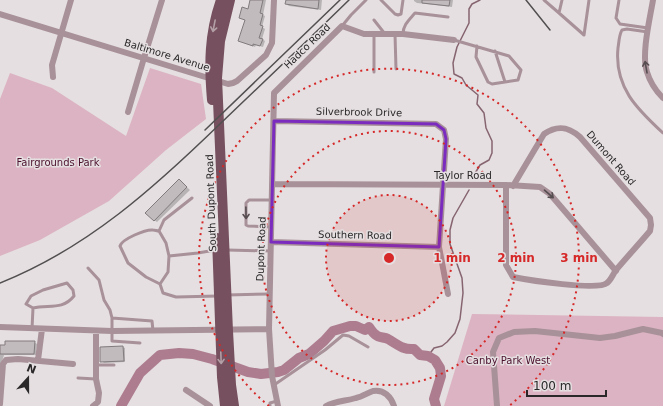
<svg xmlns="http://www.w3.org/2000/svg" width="663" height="406" font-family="'DejaVu Sans',sans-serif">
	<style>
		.green { fill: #dcb3c2 }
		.shadow { fill: #0003 }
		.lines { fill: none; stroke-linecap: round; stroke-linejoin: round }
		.stream { stroke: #866470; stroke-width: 1.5 }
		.river { stroke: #ad7d8f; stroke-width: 10 }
		.building { fill: #c2bbbd; stroke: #817b7d }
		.lane { stroke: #a89199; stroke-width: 3 }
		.street { stroke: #a89199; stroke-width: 6 }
		.primary { stroke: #76505e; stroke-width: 10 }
		.rail { stroke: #524f50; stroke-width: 1.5 }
		.oneway { stroke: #b39fa6 }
		.oneway2 { stroke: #564d50 }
		.marked { fill: none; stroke: #7b2cbf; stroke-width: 3; stroke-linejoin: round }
		.ring { fill: none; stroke: #d62828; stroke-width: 2; stroke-dasharray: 2 4 }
		.labels { text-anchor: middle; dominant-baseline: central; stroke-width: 3; stroke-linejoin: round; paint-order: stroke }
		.street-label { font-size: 10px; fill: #2a2829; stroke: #e5dfe1 }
		.park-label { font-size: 10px; fill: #4b0f2c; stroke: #e5dfe1 }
		.centre { fill: #d62828; stroke: #e5dfe1; stroke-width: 2 }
		.ring-label { font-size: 12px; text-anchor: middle; font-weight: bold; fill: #d62828; stroke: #e5dfe1; stroke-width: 3; stroke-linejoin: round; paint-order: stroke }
	</style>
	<rect width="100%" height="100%" fill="#e5dfe1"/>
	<path class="green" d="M150 68 201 84 206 119 166 150 109 201 40 240 0 256V99L10 73 52 88 126 136Z
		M472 314 663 317V406H444Z"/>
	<path class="shadow" d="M251 0H266L263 15 265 16 262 27 265 29 262 39 265 41 263 47 256 45 255 47 242 42 246 20 240 18 249 11Z
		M287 0H322L321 10 289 6 286 4Z
		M414 0H453L452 7 417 3 414 1Z
		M179 180 190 190 157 222 154 220Z
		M34 342 37 344 36 355H4L0 369V346Z
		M123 347 125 348V362L104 363 102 361Z"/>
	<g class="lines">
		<path class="stream" d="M474 175 480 165 489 160 492 153V141L486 128 484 113 477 104 478 95 466 85 462 78 454 74 453 63 457 47 469 23V9L472 4 480 0
			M428 356 434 348 442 346 447 342 455 333 460 319 463 293 462 278 450 244V230L453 218 469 190"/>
		<path class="river" d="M121 406 140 373 160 355 179 353 193 354 212 359 248 372 261 374 278 372 284 370 299 358 309 354 324 341 333 331 350 326H356L365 330 369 327C371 330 373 333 376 335 379 338 384 337 388 339 397 344 402 350 414 349L420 355 428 356 435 360 440 368 441 376 434 399 436 406"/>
	</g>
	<path class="building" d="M250 0H263L260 13 263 14 260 25 263 26 259 38 263 39 260 46 253 44V46L238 41 245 20 239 18 242 7 248 9Z
		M286 0H319L318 9 285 4Z
		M422 0H450L449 6 422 3Z
		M179 179 187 187 154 221 145 213Z
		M5 341H35L34 354H0V345H5Z
		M123 346 124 361 100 362V347Z"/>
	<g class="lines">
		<path class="lane" d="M381 0 395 14 398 15 401 14 403 0
			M544 0 559 13
			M562 0 559 13 584 35
			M619 0 616 18 620 24 648 28
			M374 20 385 34
			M342 26 351 15 366 0
			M648 32 627 29 622 30C619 35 619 42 618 48 614 87 637 109 663 133
			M374 34V72
			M395 34 396 69
			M403 34C403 25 409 20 415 13L448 17
			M584 35 589 0
			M454 40 509 56 521 70 518 80 505 82 495 51
			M477 46 476 57 488 82 492 84 505 82
			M271 227 248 226 246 225V203L249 200H272
			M159 231 164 220 192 198
			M215 250 198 253 169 256 168 272 160 284 163 293 176 297 218 296
			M227 250 271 251
			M88 268 99 280 104 300 110 310 112 318V341L140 343
			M160 284 146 277 128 263 120 246C122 239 146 229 153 230 155 230 157 231 159 231L166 243 169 256
			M227 295 270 294
			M112 318 152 321 153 331
			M32 329 33 308C48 304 62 311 74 296L73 290 67 283 43 290 31 296 26 304 33 308
			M96 365H114
			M78 378 96 379
			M274 385 325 350 343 335 349 336 368 347
			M270 406V403L277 401"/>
		<path class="street" d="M653 0C650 18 641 55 647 72 650 82 656 91 663 98
			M0 14 228 84 233 83 237 81 266 55 272 43 274 0
			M53 77 52 65 71 0
			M128 112 144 58 162 0
			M274 121 436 124 444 130 446 139 439 247 448 294
			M272 184 506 185 540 187 550 194 616 271
			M506 185V265L513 277C528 280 598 291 607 283 611 280 613 274 616 270 627 257 639 244 650 231L651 225 650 218 580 137C568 126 557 125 544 134L513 186
			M271 242 439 247
			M0 327 112 331 269 329
			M38 360 42 329
			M186 390 210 406
			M0 404 3 364 6 360 18 359 73 364
			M93 406 98 402 99 393 96 379V331
			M278 406 272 376 269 329 274 93 342 26 364 34H403L454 40
			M326 406C335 401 346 401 356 398 362 397 367 393 373 391 384 389 391 397 394 406
			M497 406 493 352 499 338 514 332 535 331 600 338 615 336 643 329 662 333 663 334"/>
		<path class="primary" d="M230 0 220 41 217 78 228 331 231 385 234 406
			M212 100C209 65 209 34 221 0
			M217 238 222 377 225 406"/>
		<path class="rail" d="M526 0 550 30
			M205 130 340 0
			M0 283C88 248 155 187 222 122 264 82 307 41 349 0"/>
	</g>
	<defs><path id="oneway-shaft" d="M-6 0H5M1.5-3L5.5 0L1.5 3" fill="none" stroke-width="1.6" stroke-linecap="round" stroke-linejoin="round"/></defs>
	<g class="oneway">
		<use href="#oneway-shaft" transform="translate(214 26) rotate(101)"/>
		<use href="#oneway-shaft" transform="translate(221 358) rotate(88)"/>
	</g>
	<g class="oneway2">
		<use href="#oneway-shaft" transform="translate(646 67) rotate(-100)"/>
		<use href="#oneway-shaft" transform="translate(549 194) rotate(41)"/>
		<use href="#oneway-shaft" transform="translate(246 213) rotate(89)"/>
	</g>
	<path class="marked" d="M274 121 436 124 444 130 446 139 439 247 271 242Z"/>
	<circle cx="389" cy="258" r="63" fill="#d62828" fill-opacity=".12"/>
	<g class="ring">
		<circle cx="389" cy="258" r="63"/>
		<circle cx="389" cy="258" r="127"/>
		<path d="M269 406A190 190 0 1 1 509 406"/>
	</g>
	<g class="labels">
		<g class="street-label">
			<text transform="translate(307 46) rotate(-44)">Hadco Road</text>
			<text transform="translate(167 55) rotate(17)">Baltimore Avenue</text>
			<text transform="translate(359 112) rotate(1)">Silverbrook Drive</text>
			<text transform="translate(611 158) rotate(49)">Dumont Road</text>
			<text x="463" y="175">Taylor Road</text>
			<text transform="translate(211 203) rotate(-92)">South Dupont Road</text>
			<text transform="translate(355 235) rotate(1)">Southern Road</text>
			<text transform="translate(261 249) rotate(-88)">Dupont Road</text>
		</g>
		<g class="park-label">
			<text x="58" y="162">Fairgrounds Park</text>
			<text x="508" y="360">Canby Park West</text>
		</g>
	</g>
	<circle cx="389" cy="258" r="6" class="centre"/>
	<g class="ring-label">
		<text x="452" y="262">1 min</text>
		<text x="516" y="262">2 min</text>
		<text x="579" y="262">3 min</text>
	</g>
	<g transform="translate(28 378) rotate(21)" stroke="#e5dfe1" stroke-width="3" paint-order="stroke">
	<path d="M0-3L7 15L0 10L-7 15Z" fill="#2a2829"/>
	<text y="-6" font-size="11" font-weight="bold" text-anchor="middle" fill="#2a2829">N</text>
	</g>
	<path d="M527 390v6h79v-6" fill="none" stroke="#2a2829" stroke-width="2"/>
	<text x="533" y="390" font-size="12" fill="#2a2829" stroke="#e5dfe1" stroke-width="3" paint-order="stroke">100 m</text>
</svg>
